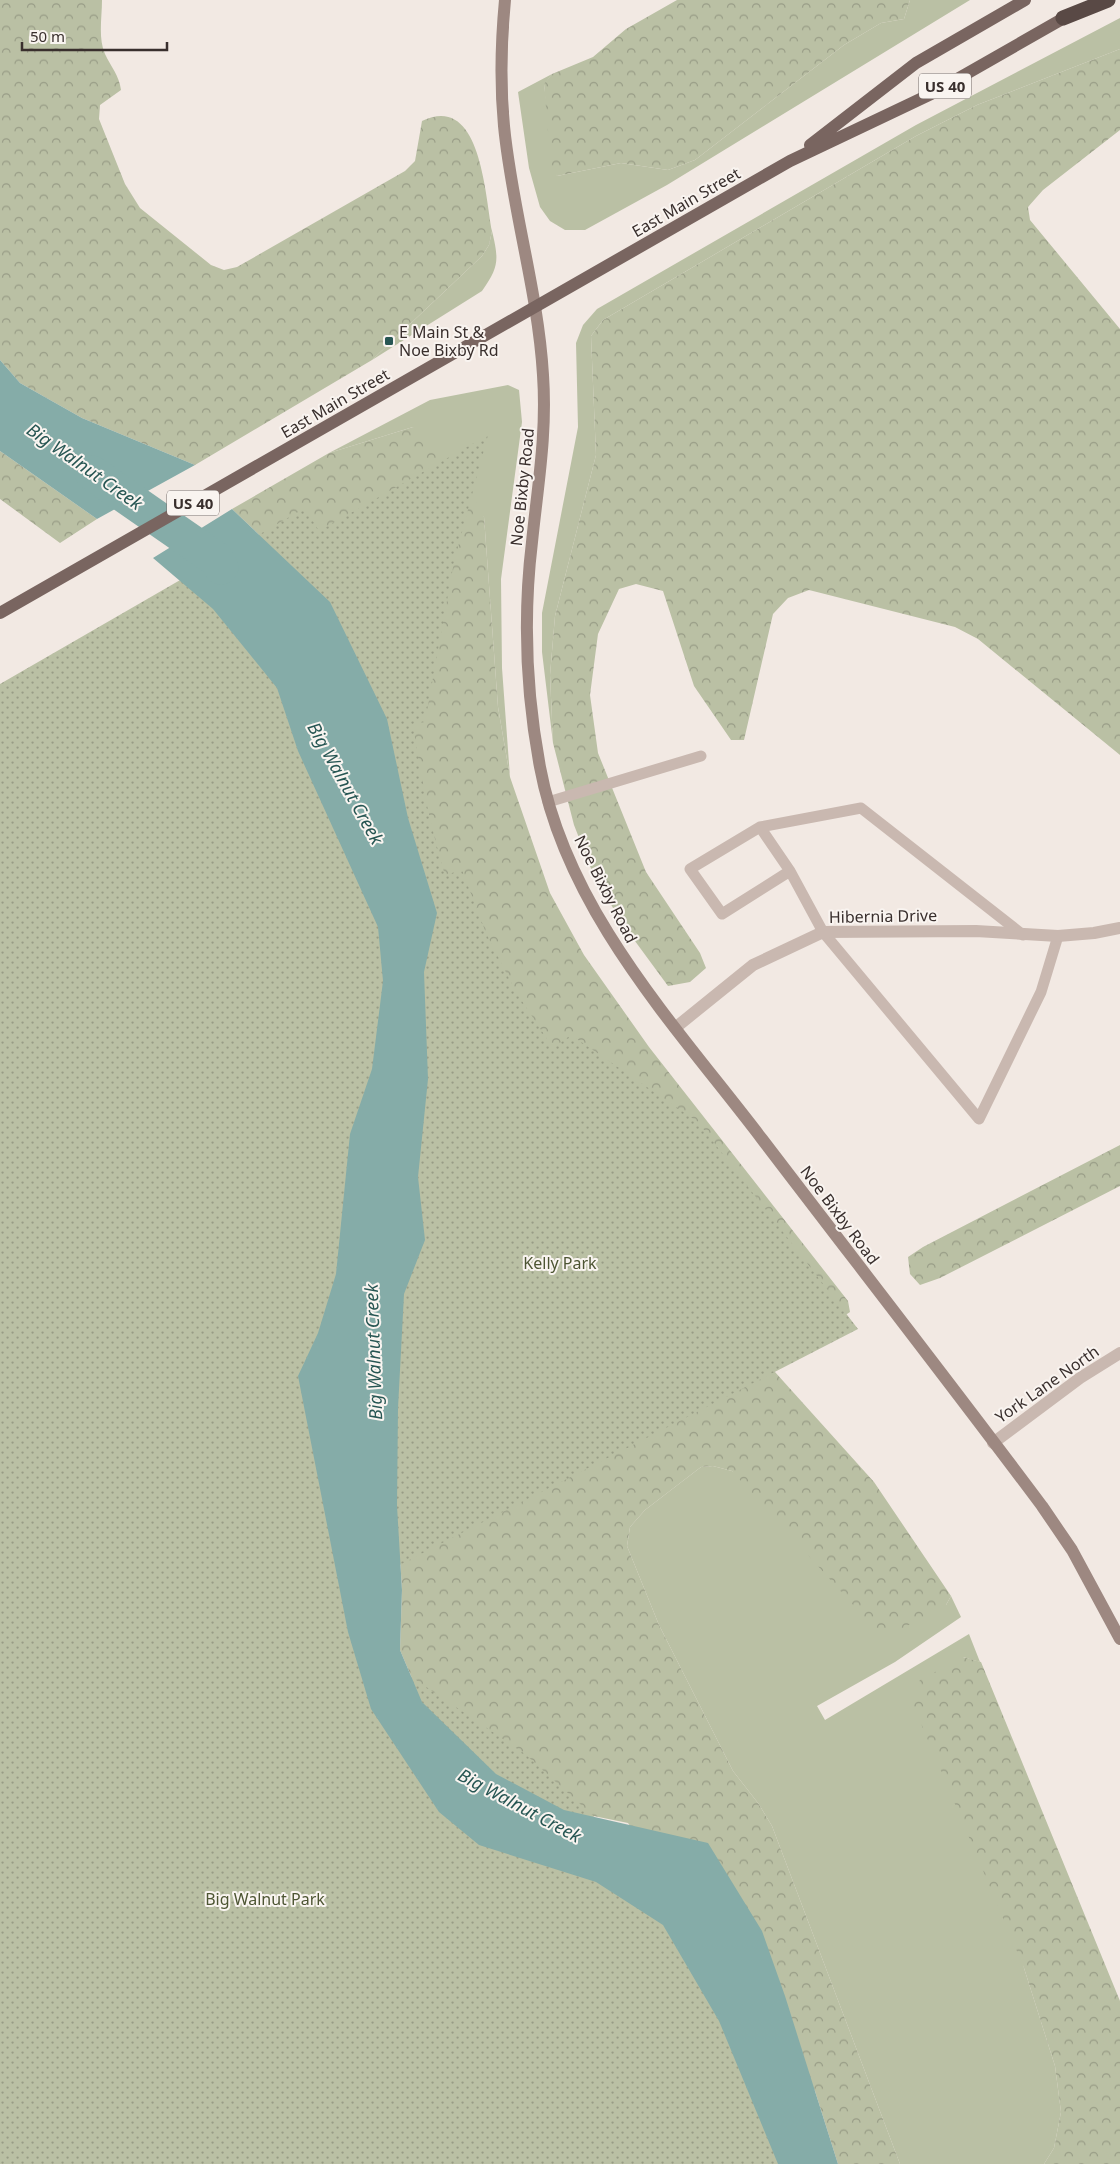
<svg xmlns="http://www.w3.org/2000/svg" width="1120" height="2164" font-family="'Noto Sans',sans-serif">
	<style>
		.grass { fill: #bac0a4 }
		.forest { fill: url(#forest-crowns) }
		.park { fill: url(#park-dots) }
		.water { fill: #85aca8 }
		.lines { fill: none; stroke-linecap: round; stroke-linejoin: round }
		.river { stroke: #85aca8; stroke-width: 35 }
		.lane { stroke: #c9b8b0; stroke-width: 11 }
		.street { stroke: #c9b8b0; stroke-width: 12 }
		.secondary { stroke: #9d8881; stroke-width: 12 }
		.primary { stroke: #796560; stroke-width: 12 }
		.highway { stroke: #594945; stroke-width: 15 }
		.poi-dot { fill: #275653; stroke: #f9f4f0; stroke-width: 2 }
		.labels { text-anchor: middle; dominant-baseline: central; stroke-width: 4; stroke-linejoin: round; paint-order: stroke }
		.shield { fill: #f9f4f0; stroke: #736a68; stroke-width: 1 }
		.shield-label { font-size: 15px; font-weight: bold; fill: #392f2d }
		.street-label { font-size: 16px; fill: #392f2d; stroke: #f9f4f0 }
		.poi-label { font-size: 16px; fill: #392f2d; stroke: #f9f4f0; text-anchor: start }
		.park-label { font-size: 16px; fill: #4d5533; stroke: #f9f4f0 }
		.water-label { font-size: 18px; font-style: italic; fill: #275653; stroke: #f9f4f0 }
	</style>
	<defs>
		<pattern id="forest-crowns" width="20" height="18" patternUnits="userSpaceOnUse" patternTransform="scale(1.25)"><rect width="20" height="18" fill="#bac0a4"/><path d="M2 6a3 3 0 1 1 6 0M12 15a3 3 0 1 1 6 0" fill="none" stroke="#989c86"/></pattern>
		<pattern id="park-dots" width="8" height="8" patternUnits="userSpaceOnUse" patternTransform="scale(1.25)"><rect width="8" height="8" fill="#bac0a4"/><path d="M2 2h.1M6 6h.1" fill="none" stroke="#989c86" stroke-width="1.8" stroke-linecap="round"/></pattern>
	</defs>
	<rect width="100%" height="100%" fill="#f2e9e3"/>
	<path class="grass" d="M910 0H970L667 185 585 230H565L550 221 540 207 529 168 518 92 552 74 544 85 557 176 621 163 668 170 695 160 844 45 881 23 904 19Z
		M1120 18V49L977 105 916 136 603 320 591 336 596 455 555 616 550 675 553 743 542 652V613L578 427 576 343 583 325 597 309 916 125Z
		M492 231C499 260 499 267 482 291L372 360 482 256 489 245Z
		M508 385 519 390 522 422 501 579 502 668 510 777 498 707 484 517 453 490 413 427 329 453 430 400Z
		M713 1466 732 1471 946 1605 951 1596 961 1617 895 1662 817 1706 825 1720 969 1634 980 1662 963 1657 1024 1968 1055 2066 1061 2112 1054 2148 1044 2164H900L772 1826 758 1803 733 1771 659 1625 627 1546 630 1527 645 1510 701 1467Z"/>
	<path class="forest" d="M0 0H102C102 18 98 38 105 54 111 67 119 75 121 90L100 105 99 119 125 184 140 208 211 265 224 270 237 267 405 171 415 161 422 121C481 92 485 195 492 231L489 245 482 256 372 360 195 465 82 418 20 383 0 360Z
		M677 0H910L904 19 881 23 844 45 695 160 668 170 621 163 557 176 551 167 544 84 552 74 593 57 626 29Z
		M1120 49V130L1043 190 1028 207 1030 220 1120 329V755L978 639 955 627 809 590 788 598 773 614 744 740H731L694 686 663 591 636 584 619 589 598 634 590 695 598 753 646 872 700 953 706 968 690 982 668 986 621 922 592 871 574 825 553 743 550 675 555 616 596 455 591 336 603 320 916 136 977 105Z
		M413 427 423 429 453 489 479 504 484 517 498 707 510 777 550 893 584 955 649 1047 848 1301 850 1312 777 1361 775 1372 874 1482 951 1596 946 1605 892 1634 873 1627 732 1471 713 1466 701 1467 645 1510 630 1527 627 1546 659 1625 733 1771 758 1803 772 1826 900 2164H838L815 2091 628 1823 564 1810 422 1702 400 1650 402 1590 397 1506 330 602 232 509 329 453Z
		M0 451 97 519 60 543 0 499Z
		M1120 1145V1186L940 1278 920 1285 910 1274 908 1257 923 1247Z
		M963 1657 981 1662 1120 2001V2164H1044L1054 2148 1061 2112 1055 2066 1024 1968 914 1707 911 1694 920 1680Z"/>
	<path class="park" d="M488 435 454 562 425 722 413 724C420 776 430 825 445 875L462 870 486 933 516 992 553 1048 571 1035 698 1122 858 1329 384 1573 391 1663 525 1754 667 1883 796 2164H0V684L305 508 319 531Z"/>
	<path class="water" d="M0 360 20 383 82 418 195 465 97 519 0 451Z
		M232 509 330 602 387 719 408 818 437 913 424 972 428 1079 418 1177 425 1240 404 1294 398 1408 397 1506 402 1590 400 1650 422 1702 496 1774 564 1810 708 1843 762 1931 785 1996 838 2164H778L719 2021 663 1925 596 1882 479 1845 439 1812 371 1709 348 1632 298 1376 318 1333 336 1274 350 1134 372 1069 383 981 378 927 298 751 277 688 213 609 153 558Z"/>
	<g class="lines">
		<path class="river" d="M92 473 216 559 221 567"/>
		<path class="lane" d="M548 802 701 756
			M760 827 790 871
			M1023 935 861 808 760 827 690 869 722 914 790 871 823 932 979 1119 1041 992 1058 936"/>
		<path class="street" d="M675 1028 753 965 823 932 976 931 1058 936 1094 933 1120 928
			M993 1443 1080 1378 1120 1353"/>
		<path class="secondary" d="M505 0C501 42 500 84 504 126 512 209 538 291 543 375 547 434 538 483 532 542 523 617 526 692 540 767 567 912 676 1026 762 1139 855 1261 950 1383 1042 1506L1072 1550 1120 1639"/>
		<path class="primary" d="M810 145 916 63 1025 0
			M0 613 790 161 931 94 1071 14"/>
		<path class="highway" d="M1063 18 1108 0"/>
	</g>
	<rect class="poi-dot" x="384" y="336" width="10" height="10" rx="2.5"/>
	<g class="labels">
		<g class="shield">
			<rect x="919" y="73.5" width="52" height="25" rx="4"/>
			<rect x="167" y="490.5" width="52" height="25" rx="4"/>
		</g>
		<g class="shield-label">
			<text x="945" y="86">US 40</text>
			<text x="193" y="503">US 40</text>
		</g>
		<g class="street-label">
			<text transform="translate(686 202) rotate(-30)">East Main Street</text>
			<text transform="translate(335 403) rotate(-30)">East Main Street</text>
			<text transform="translate(522 487) rotate(-84)">Noe Bixby Road</text>
			<text transform="translate(606 889) rotate(63)">Noe Bixby Road</text>
			<text transform="translate(883 916) rotate(-1)">Hibernia Drive</text>
			<text transform="translate(840 1215) rotate(53)">Noe Bixby Road</text>
			<text transform="translate(1047 1384) rotate(-35)">York Lane North</text>
		</g>
		<g class="poi-label">
			<text x="399" y="332">E Main St &amp;<tspan x="399" dy="18">Noe Bixby Rd</tspan></text>
		</g>
		<g class="park-label">
			<text x="560" y="1263">Kelly Park</text>
			<text x="265" y="1899">Big Walnut Park</text>
		</g>
		<g class="water-label">
			<text transform="translate(85 466) rotate(35)">Big Walnut Creek</text>
			<text transform="translate(346 783) rotate(61)">Big Walnut Creek</text>
			<text transform="translate(373 1352) rotate(-92)">Big Walnut Creek</text>
			<text transform="translate(520 1805) rotate(28)">Big Walnut Creek</text>
		</g>
	</g>
	<path d="M22 42v8h145v-8" fill="none" stroke="#392f2d" stroke-width="2.5"/>
	<text x="30" y="42" font-size="15" fill="#392f2d" stroke="#f9f4f0" stroke-width="4" paint-order="stroke">50 m</text>
</svg>
